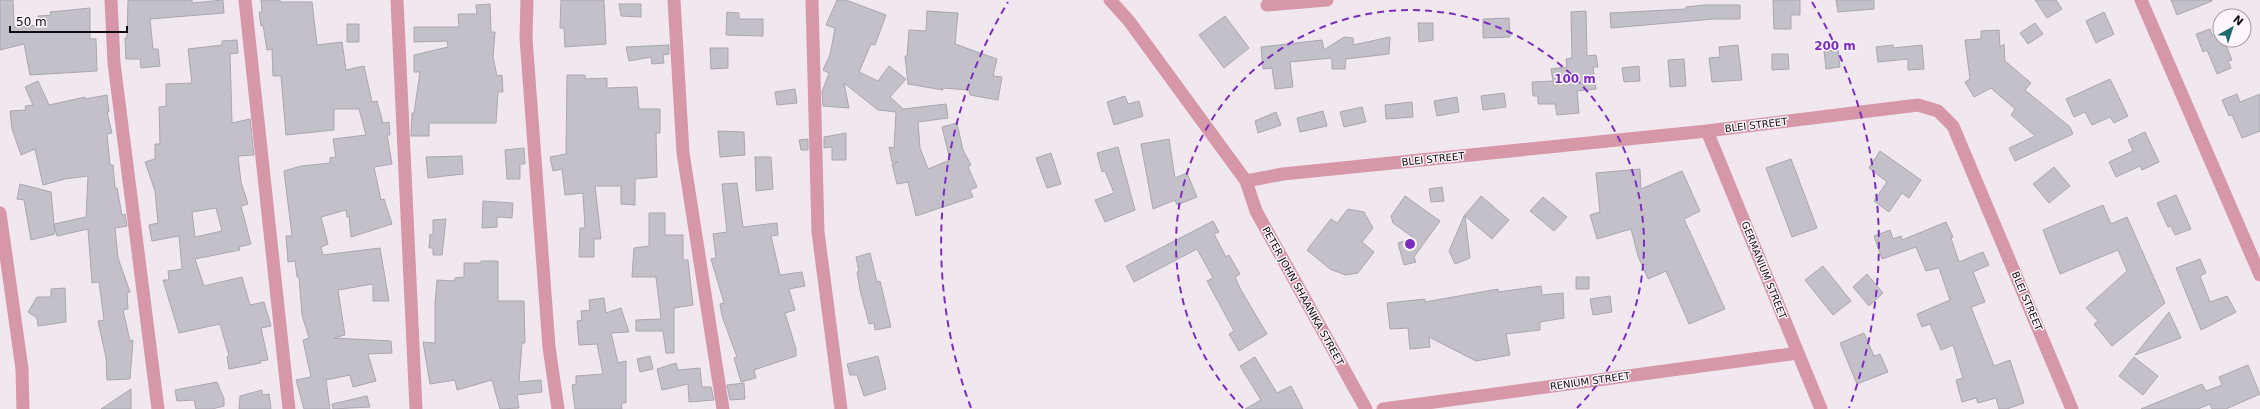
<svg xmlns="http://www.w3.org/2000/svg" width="2260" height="409" font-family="'DejaVu Sans',sans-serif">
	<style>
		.building { fill: #c4c0c9; stroke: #aaa6af; fill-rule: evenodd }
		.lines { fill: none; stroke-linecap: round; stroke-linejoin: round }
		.minor { stroke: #d697a9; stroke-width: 13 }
		.ring { fill: none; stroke: #7b2cbf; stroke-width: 2; stroke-dasharray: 7 5 }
		.labels { text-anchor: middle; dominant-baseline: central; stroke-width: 3; stroke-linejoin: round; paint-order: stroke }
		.street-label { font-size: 10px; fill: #0e0c0e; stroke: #fff6fd }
		.centre { fill: #7b2cbf; stroke: #fff6fd; stroke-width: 2 }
		.ring-label { font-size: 12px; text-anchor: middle; font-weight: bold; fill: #7b2cbf; stroke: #fff6fd; stroke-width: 3; stroke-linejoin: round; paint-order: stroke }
	</style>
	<rect width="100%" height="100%" fill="#f1e8ef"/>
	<path class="building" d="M0 0H13L14 27 39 25 38 16 51 15 50 12 90 8V39H96L97 71 30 75 24 44 0 50Z
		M128 0H192V3L223 0 224 13 150 19 153 49H158L160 66 141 68 140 59H126L125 38H127Z
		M261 0H280V2H312L317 45 342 42 346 70 364 66 372 102 377 101 383 123 389 122 390 135H387L392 164 374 167 381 200 384 199 392 224 351 237 349 216 347 217 346 210 321 217 328 244 321 247 323 255 380 248 389 301H373V284L338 290 345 335 334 338 391 341 392 353 368 354 376 381 353 387 350 375 326 380 330 409H304L296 380 311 377 303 340 309 338 302 315 299 277H297L295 261 288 262 286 236H292L284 171 301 166 330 163V158L336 157 333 139 366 135 359 109H334V130L286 135 281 76H273L272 49 267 50 263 25 261 26 259 12H262Z
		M561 0H604L606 44 565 47 564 28H560Z
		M837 0H846L886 15 875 45 871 44 859 72 878 81 889 66 906 79 890 97 903 109 946 104 948 118 918 122 920 148 928 169 950 160 942 127 957 123 963 150 971 165 968 167 977 187 970 190 973 197 916 216 908 182 897 184 892 164 898 162H892L889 147 894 148 896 112 878 110 844 83 849 108 823 106 822 92 829 73 823 70 830 55 835 28 826 25Z
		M1773 0H1800V15H1791V29H1774Z
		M1836 0H1874V9L1838 12Z
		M2035 0H2056L2062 9 2047 18Z
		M2171 0H2212V1L2177 15Z
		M490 4 491 32H495L493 57 497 76 502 75 503 92H498L496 123H429V136H411L412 113H414L420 72H414V55L448 47 447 41 414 42V27H459L458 14H477L476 5Z
		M619 4H641V17L621 16Z
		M1704 5H1740V19H1714L1611 28 1610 13 1686 9V7Z
		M927 11 958 13 955 44 997 59 993 76 1002 77 998 100 970 95 969 90 942 88 943 90 908 84 905 56H907L909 30 926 31Z
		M1586 11 1587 56 1596 55 1598 67H1593L1596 89 1577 91 1579 113 1557 115 1555 104H1538V96H1533L1532 82 1553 81 1551 69 1567 67 1566 59 1572 58 1571 12Z
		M727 12 739 13V19H763V36L726 35Z
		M2104 12 2114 34 2096 43 2086 21Z
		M1225 16 1249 48 1224 68 1199 35Z
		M1509 18 1510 37 1483 38V19Z
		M1418 23H1433V40L1419 42Z
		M2035 23 2043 34 2028 44 2020 33Z
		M347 24H359V42H347Z
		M2210 29 2212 35 2220 32V40H2224L2232 60 2228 61 2231 68 2217 74 2207 50 2203 52 2196 34Z
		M1999 30 2000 47 2004 44 2005 61 2031 83 2025 90 2070 127 2073 134 2015 161 2009 148 2035 136 2011 115 2015 109 1991 88 1974 97 1965 82 1970 79 1965 40 1981 39V31Z
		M1344 37 1353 38V45L1390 37 1389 54 1346 59 1345 69H1332V58L1290 62 1293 87 1275 89 1272 68 1263 69 1261 47 1322 40 1324 50Z
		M237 40 238 53 230 54 232 123 250 119 254 155 238 156 241 182 248 204 241 206 251 244 239 247 240 250 195 259 204 286 242 277 250 305 264 302 271 326 261 328 268 360 260 361 261 363 229 369 227 357 229 356 220 324 179 333 163 280H169L168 271 182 269 179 236 152 241 149 225 158 223 155 191 145 162 155 159V144H160L159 107 166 106V84L192 83 188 49 222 45V41ZM216 208 222 231 195 237 192 212Z
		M669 45V54L663 55 664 63 652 64 651 57 629 61 626 47Z
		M1738 45 1742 80 1712 82 1709 58 1720 57 1719 47Z
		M1893 45V48L1922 45 1924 69 1908 70V59L1878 62 1876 47Z
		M710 48H728V68L711 69Z
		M1838 50 1840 67 1826 69 1824 51Z
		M1772 54H1788L1789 69 1772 70Z
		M1684 59 1686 86 1670 87 1668 60Z
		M1639 66 1640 81 1624 82 1622 68Z
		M567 75H585V79L607 78V88L637 87 639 109H660V133H656L657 177 635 179V205L621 204V186H595L601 239H594V257H579L580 228H585L583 193 565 195 562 169 553 171 550 157 566 154Z
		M2110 79 2128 116 2114 123 2110 117 2092 125 2085 112 2074 117 2066 99Z
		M38 81 49 105 85 97V99L107 95 109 112H107L112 133 107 134 110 165H113L115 188H117L122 215 125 214 127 226 115 228 118 258 130 292 127 293 128 309 123 310 130 341 133 340 130 379 107 380 106 358 98 321 104 320 99 282 92 283 88 229 57 236 54 224 55 234 31 240 24 200 17 199 20 184 51 192 54 224 86 217 88 176 65 179 43 185 35 149 21 155 12 129 10 111 26 110 25 106 33 105 25 87Z
		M795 89 797 103 777 105 775 92Z
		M1504 93 1506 107 1483 110 1481 96Z
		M2237 94 2240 102 2260 94V131L2242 138 2232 115 2229 116 2222 100Z
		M1125 96 1128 104 1139 101 1143 116 1114 125 1107 102Z
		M1457 97 1459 112 1437 116 1434 101Z
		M1412 102 1413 117 1386 119 1385 105Z
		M1362 107 1366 122 1344 127 1340 112Z
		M1323 111 1327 126 1300 132 1297 118Z
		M1276 112 1281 125 1258 133 1255 121Z
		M718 131 744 132 745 155 720 157Z
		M2145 132 2159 162 2142 170 2140 166 2116 177 2109 162 2133 151 2128 140Z
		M846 133V160H832V147L824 148V137Z
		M808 139V150H801L799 140Z
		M1169 139 1175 178 1187 173 1197 197 1177 205 1175 200 1153 209 1141 144Z
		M1118 147 1135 210 1105 222 1095 200 1114 193 1105 171 1102 172 1097 153Z
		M524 148 525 164H520V179H507L505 150Z
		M1880 151 1921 180 1909 198 1902 193 1889 212 1874 201 1887 182 1869 168Z
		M1051 153 1061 184 1047 188 1036 158Z
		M462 156 463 174 428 178 426 157Z
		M755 157H771L773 189 756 191Z
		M1791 159 1817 228 1792 237 1766 168Z
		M2054 167 2070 186 2049 203 2033 184Z
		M1640 169 1641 189 1682 171 1700 211 1684 219 1725 309 1689 324 1666 271 1648 279 1638 256 1631 229 1597 239 1590 215 1600 212 1596 173Z
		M737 183 743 227 777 223 778 235 771 236 780 275 802 272 805 286 789 289 795 310 785 313 796 349V356L754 370 756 378 741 382 734 358 737 357 722 316 720 304 724 303 711 259 716 258 713 234 727 232 722 184Z
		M1442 187 1444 201 1431 202 1429 189Z
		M2176 195 2191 229 2175 235 2171 226 2168 227 2157 203Z
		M1405 196 1440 221 1414 257 1416 262 1404 265 1398 243 1414 238 1393 223 1391 216Z
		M1481 196 1509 220 1492 239 1465 216 1470 258 1455 264 1449 251 1464 216Z
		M1543 197 1567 217 1554 231 1530 211Z
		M483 201 513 203 512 218 497 217V227L482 228Z
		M2103 205 2111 224 2127 217 2165 303 2112 346 2094 324 2098 321 2086 308 2127 271 2118 250 2060 274 2043 230Z
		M1348 209 1364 212 1373 228 1362 242 1374 252 1358 273 1345 275 1330 269 1307 250 1331 219 1337 223Z
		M649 213H665V235H683V260H688L693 305 674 308V353H666L663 331H636V320L661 319 656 277H632L634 248 649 246Z
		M446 219 442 255H433V248H429L430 234 433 235V220Z
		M1213 221 1219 232 1214 234 1226 257 1229 255 1240 274 1235 277 1241 290 1267 334 1239 351 1229 334 1234 331 1207 281 1213 278 1197 249 1134 282 1126 266Z
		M1946 222 1953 237 1951 238 1959 262 1983 252 1989 265 1973 272 1985 302 1971 307 1994 366 2010 360 2024 403 2007 409H1999L1996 398 1978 403 1976 398 1962 402 1956 380 1963 378 1953 345 1941 350 1930 324 1922 327 1917 314 1950 300 1939 268 1926 271 1916 247 1882 259 1874 236 1890 230 1893 239 1901 236 1902 240Z
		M870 253 877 282 880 281 891 327 875 330 874 323 869 324 860 290 857 272 859 271 856 257Z
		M2200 259 2206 273 2200 276 2210 302 2227 296 2236 312 2201 330 2176 268Z
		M481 261H498V301H524L525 343H522L519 382 541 380 542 392 517 395 519 408 500 409 492 380 457 390 455 380 430 384 423 342 435 343V304L437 280 455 281V278L464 277V263H481Z
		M1823 266 1851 301 1833 315 1805 280Z
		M1867 274 1883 293 1869 306 1853 287Z
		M1576 277H1589V289H1576Z
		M1541 286 1542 295 1563 293 1564 318 1540 322V330L1506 334 1510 355 1476 361 1429 337 1430 347 1410 349 1408 328 1390 329 1387 303 1425 299V302L1498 289V292Z
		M65 288 66 322 38 326 37 318 28 312 37 297H51V289Z
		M1610 296 1612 312 1593 315 1590 299Z
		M604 298 606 313 621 308 629 332 611 333 618 363 626 361V403H621L622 409H575L572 385 576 384V376L603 374 597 344 579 345 577 321 582 320 581 311 590 310 589 300Z
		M2169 312 2181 338 2135 355Z
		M1864 333 1874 356 1880 354 1888 372 1857 384 1840 343Z
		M650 356 653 369 640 372 637 359Z
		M878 356 886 389 864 396 857 375H850L847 364Z
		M1255 357 1277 393 1291 386 1303 409H1245L1261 400 1240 366Z
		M2134 357 2158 376 2143 395 2119 376Z
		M676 363 678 370 700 368 702 387H711L714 400 689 402 688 384 662 390 657 369Z
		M2248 365 2260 394 2226 409H2212L2210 404 2198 409H2141L2202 384 2206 391 2222 385 2219 377Z
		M217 382 224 399V406L212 409H196L194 400 177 401 175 390Z
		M744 383 745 399 730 400 727 385Z
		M131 389V409H101Z
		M262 390V395L269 394 271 409H239L240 396Z
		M367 396 370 407 333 409 332 404Z"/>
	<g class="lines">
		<path class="minor" d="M111 0 114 63 158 409
			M245 0 289 409
			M397 0 416 409
			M527 0 526 38 549 347 558 409
			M674 0 683 153 723 409
			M812 0 818 232 841 409
			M1110 0 1129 21 1246 181 1256 211 1366 409
			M2141 0 2260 275
			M1267 5 1327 0
			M1707 131 1821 409
			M1246 181 1283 174 1707 131 1918 105 1938 111 1953 126 2072 409
			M0 213 22 369 23 409
			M1383 409 1798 353"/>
	</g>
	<g class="ring">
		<path d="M1243 408A234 234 0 1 1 1577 408"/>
		<path d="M971 408A469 469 0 0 1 1008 2M1812 2A469 469 0 0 1 1849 408"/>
	</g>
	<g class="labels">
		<g class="street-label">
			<text transform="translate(1756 125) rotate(-7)">BLEI STREET</text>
			<text transform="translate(1433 159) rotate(-6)">BLEI STREET</text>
			<text transform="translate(1764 270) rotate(68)">GERMANIUM STREET</text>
			<text transform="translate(1303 296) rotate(61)">PETER JOHN SHAANIKA STREET</text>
			<text transform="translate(2027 301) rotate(67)">BLEI STREET</text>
			<text transform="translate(1590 381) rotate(-8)">RENIUM STREET</text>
		</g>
	</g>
	<circle cx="1410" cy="244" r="6" class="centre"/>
	<g class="ring-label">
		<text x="1835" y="50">200 m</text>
		<text x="1575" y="83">100 m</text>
	</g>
	<g transform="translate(2232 28) rotate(39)"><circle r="19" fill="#fff6fd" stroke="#9f989d"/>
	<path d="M0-3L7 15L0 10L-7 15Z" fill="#1e6b6f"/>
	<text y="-6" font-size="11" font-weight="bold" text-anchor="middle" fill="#0e0c0e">N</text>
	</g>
	<path d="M10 26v6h117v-6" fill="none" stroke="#0e0c0e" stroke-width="2"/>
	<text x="16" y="26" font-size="12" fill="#0e0c0e" stroke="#fff6fd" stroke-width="3" paint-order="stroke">50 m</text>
</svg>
